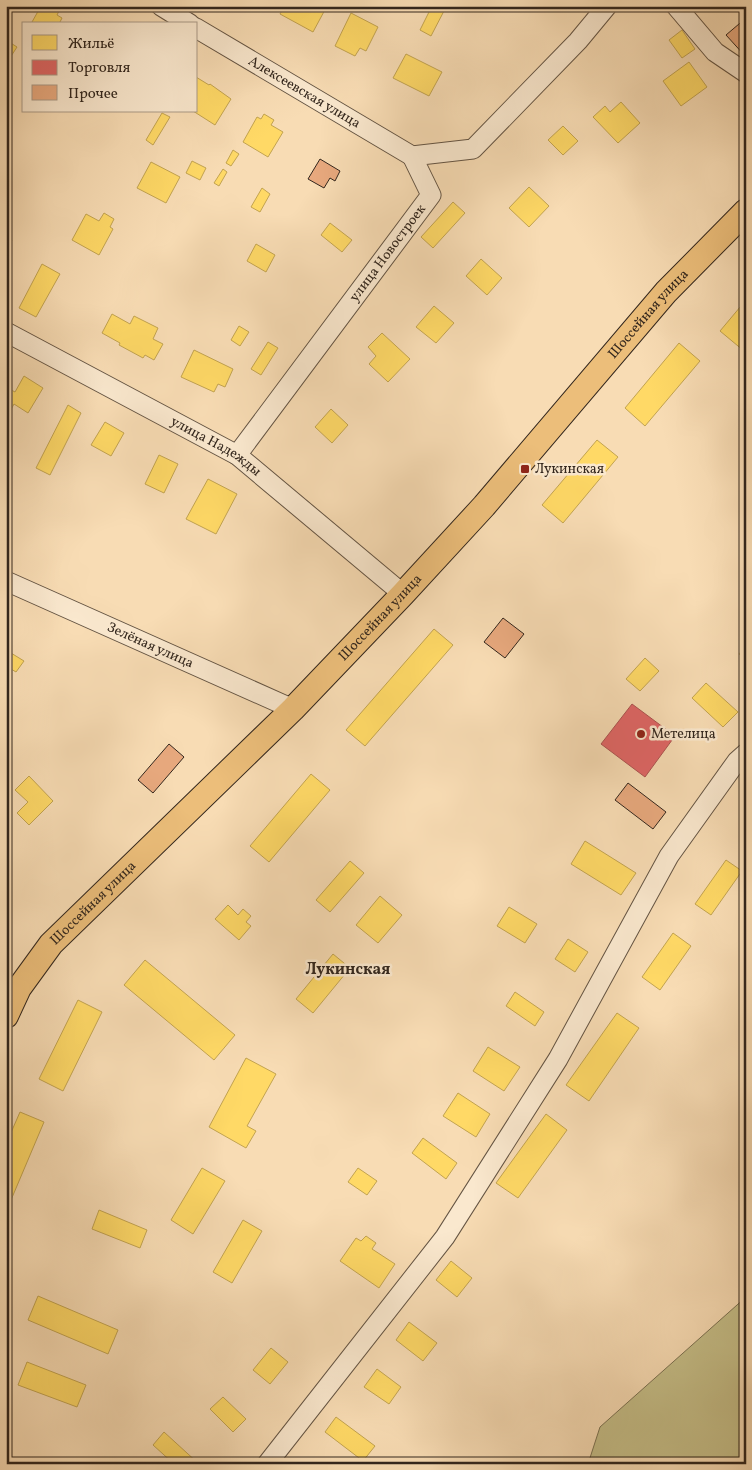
<svg xmlns="http://www.w3.org/2000/svg" width="752" height="1470" font-family="Vollkorn,serif">
	<style>
		.green { fill: #c5be88; stroke: #7c7252 }
		.homes { fill: #ffd966; stroke: #c2a350 }
		.shops { fill: #e06666; stroke: #ac5350 }
		.building { fill: #e8a97e; stroke: #32261d }
		.lines { fill: none; stroke-linecap: round; stroke-linejoin: round }
		.minor-casing { stroke: #645443; stroke-width: 21 }
		.major-casing { stroke: #32261d; stroke-width: 26 }
		.minor { stroke: #fae8ce; stroke-width: 19 }
		.major { stroke: #ecbe7a; stroke-width: 24 }
		.poi-dot { fill: #8f2418; stroke: #fae8ce; stroke-width: 2 }
		.labels { text-anchor: middle; dominant-baseline: central; stroke-width: 5; stroke-linejoin: round; paint-order: stroke }
		.street-label { font-size: 14px; fill: #32261d; stroke: #fae8ce }
		.poi-label { font-size: 14px; fill: #32261d; stroke: #fae8ce; text-anchor: start }
		.quarter-label { font-size: 16px; font-weight: bold; fill: #32261d; stroke: #fae8ce }
	</style>
	<rect width="100%" height="100%" fill="#f8dcb4"/>
	<filter id="stains"><feTurbulence type="fractalNoise" baseFrequency=".004" numOctaves="4"/><feColorMatrix values="0 0 0 0 .2 0 0 0 0 .09 0 0 0 0 .02 0 0 0 .5 -.17"/></filter>
	<radialGradient id="worn" r=".72"><stop offset=".6" stop-color="#630" stop-opacity="0"/><stop offset="1" stop-color="#630" stop-opacity=".3"/></radialGradient>
	<path class="green" d="M746 1297V1464H588L600 1427Z"/>
	<path class="homes" d="M41 6 61 7 57 15 62 18 59 24H35L32 22Z
		M284 6H327L313 32 280 14Z
		M432 6H440L445 9 431 36 420 30Z
		M351 13 378 27 366 51 360 48 355 56 335 46Z
		M682 30 695 49 682 58 669 40Z
		M6 40 17 47 6 64Z
		M406 54 442 72 429 96 393 78Z
		M689 62 707 87 681 106 663 81Z
		M196 77 209 85 210 84 231 99 215 125 193 111H196Z
		M621 102 640 123 618 143 593 117 605 106 610 112Z
		M162 113 170 117 153 145 146 140Z
		M264 114 274 120 271 125 283 132 268 157 243 142 257 117 261 119Z
		M563 126 578 141 563 155 548 140Z
		M233 150 239 154 231 166 226 163Z
		M192 161 206 168 200 180 186 173Z
		M151 162 180 177 166 203 137 188Z
		M223 169 227 172 219 186 214 183Z
		M529 187 549 206 529 227 509 208Z
		M262 188 270 194 260 212 251 207Z
		M453 202 465 213 433 248 421 237Z
		M104 213 114 219 110 227 113 229 99 255 72 240 86 214 99 221Z
		M330 223 352 240 342 252 321 235Z
		M6 238 12 240 6 251Z
		M256 244 275 255 266 272 247 261Z
		M481 259 502 278 487 295 466 276Z
		M42 264 60 274 36 317 19 308Z
		M746 300V349L744 351 720 331Z
		M434 306 454 323 436 343 416 327Z
		M112 314 130 324 134 316 158 328 153 339 163 344 154 360 145 355 143 358 119 345 120 343 102 333Z
		M239 326 249 332 240 346 231 340Z
		M382 333 410 359 388 382 369 364 376 356 368 347Z
		M268 342 278 348 261 375 251 369Z
		M679 343 700 361 645 426 625 408Z
		M194 350 233 369 225 387 218 384 214 392 181 377Z
		M24 376 43 388 28 413 14 404 7 417 6 387 15 392Z
		M68 405 81 413 50 475 36 468Z
		M331 409 348 425 332 443 315 427Z
		M105 422 124 433 111 456 91 445Z
		M597 440 618 457 563 523 542 505Z
		M159 455 178 464 164 493 145 484Z
		M208 479 237 494 216 534 186 519Z
		M434 629 453 645 365 746 346 730Z
		M746 646V660L739 654Z
		M11 653 24 661 16 672 6 666V660Z
		M645 658 659 671 640 691 626 679Z
		M706 683 738 712 723 727 692 698Z
		M311 774 330 790 269 862 250 846Z
		M29 776 53 801 29 825 17 813 28 802 15 790Z
		M585 841 636 873 621 895 571 864Z
		M726 860 742 871 711 915 695 904Z
		M350 861 364 873 330 912 316 900Z
		M380 896 402 915 378 943 356 925Z
		M228 905 238 915 243 909 251 916 246 922 251 926 239 940 215 919Z
		M509 907 537 924 525 943 497 926Z
		M673 933 691 946 660 990 642 977Z
		M568 939 588 952 575 972 555 959Z
		M333 954 350 968 313 1013 296 999Z
		M145 960 235 1035 214 1060 124 985Z
		M515 992 544 1012 535 1026 506 1006Z
		M78 1000 102 1012 63 1091 39 1079Z
		M617 1013 639 1028 589 1101 566 1085Z
		M488 1047 520 1067 504 1091 473 1071Z
		M246 1058 276 1074 247 1126 256 1131 246 1148 209 1127Z
		M458 1093 490 1114 476 1137 443 1116Z
		M20 1112 44 1122 11 1200 6 1198V1144Z
		M546 1114 567 1130 518 1198 496 1183Z
		M423 1138 457 1163 446 1179 412 1153Z
		M202 1168 225 1181 193 1234 171 1220Z
		M358 1168 377 1181 367 1195 348 1182Z
		M99 1210 147 1230 140 1248 92 1229Z
		M243 1220 262 1231 232 1283 213 1272Z
		M366 1236 376 1243 372 1249 395 1264 379 1288 340 1261 356 1238 361 1241Z
		M451 1261 472 1278 457 1297 436 1280Z
		M38 1296 118 1330 108 1354 28 1320Z
		M409 1322 437 1343 423 1361 396 1340Z
		M271 1348 288 1362 270 1384 253 1370Z
		M27 1362 86 1385 77 1407 18 1385Z
		M377 1369 401 1387 389 1404 364 1387Z
		M223 1397 246 1419 233 1432 210 1409Z
		M336 1417 375 1446 363 1461 325 1432Z
		M164 1432 199 1464H174L153 1445Z"/>
	<path class="shops" d="M632 704 675 736 645 777 601 744Z"/>
	<path class="building" d="M746 18V57L726 35Z
		M320 159 340 171 335 181 330 178 324 188 308 179Z
		M503 618 524 634 505 658 484 642Z
		M169 744 184 757 153 793 138 780Z
		M628 783 666 812 653 829 615 800Z"/>
	<g class="lines">
		<g class="minor-casing">
			<g id="minor">
				<path d="M161 6 190 24"/>
				<path d="M676 6 715 52 746 73"/>
				<path id="s1" d="M196 28 412 156"/>
				<path id="s2" d="M6 332 237 455 403 594"/>
				<path id="s3" d="M237 455 431 195 412 156 473 149 578 41 607 6"/>
				<path id="s4" d="M6 581 293 709"/>
				<path d="M267 1464 445 1237 558 1059 669 856 737 761 746 753"/>
			</g>
		</g>
		<g class="major-casing">
			<g id="major">
				<path id="s5" d="M6 1016 19 988 51 944 293 709 403 594 484 506 666 292 746 211"/>
			</g>
		</g>
		<use href="#minor" class="minor"/>
		<use href="#major" class="major"/>
	</g>
	<g class="poi-dot">
		<rect x="520" y="464" width="10" height="10" rx="2.5"/>
		<circle cx="641" cy="734" r="5"/>
	</g>
	<g class="labels">
		<g class="street-label">
			<text stroke="none"><textPath href="#s1" startOffset="126">Алексеевская улица</textPath></text>
			<text stroke="none"><textPath href="#s3" startOffset="252">улица Новостроек</textPath></text>
			<text stroke="none"><textPath href="#s5" startOffset="954">Шоссейная улица</textPath></text>
			<text stroke="none"><textPath href="#s2" startOffset="239">улица Надежды</textPath></text>
			<text stroke="none"><textPath href="#s5" startOffset="549">Шоссейная улица</textPath></text>
			<text stroke="none"><textPath href="#s4" startOffset="158">Зелёная улица</textPath></text>
			<text stroke="none"><textPath href="#s5" startOffset="144">Шоссейная улица</textPath></text>
		</g>
		<g class="poi-label">
			<text x="535" y="469">Лукинская</text>
			<text x="651" y="734">Метелица</text>
		</g>
		<g class="quarter-label">
			<text x="348" y="970">Лукинская</text>
		</g>
	</g>
	<rect width="752" height="1470" fill="none" stroke="#f8dcb4" stroke-width="25"/>
	<rect x="8" y="8" width="737" height="1455" fill="none" stroke="#32261d" stroke-width="2.5"/>
	<rect x="12" y="12" width="727" height="1445" fill="none" stroke="#32261d"/>
	<rect x="22" y="22" width="175" height="90" fill="#fae8ce" stroke="#aa9a87"/>
	<rect x="32" y="35" width="25" height="15" fill="#ffd966" stroke="#aa9a87"/>
	<text x="68" y="48" font-size="15" fill="#32261d">Жильё</text>
	<rect x="32" y="60" width="25" height="15" fill="#e06666" stroke="#aa9a87"/>
	<text x="68" y="72" font-size="15" fill="#32261d">Торговля</text>
	<rect x="32" y="85" width="25" height="15" fill="#e8a97e" stroke="#aa9a87"/>
	<text x="68" y="98" font-size="15" fill="#32261d">Прочее</text>
	<rect width="100%" height="100%" filter="url(#stains)"/>
	<rect width="100%" height="100%" fill="url(#worn)"/>
</svg>
